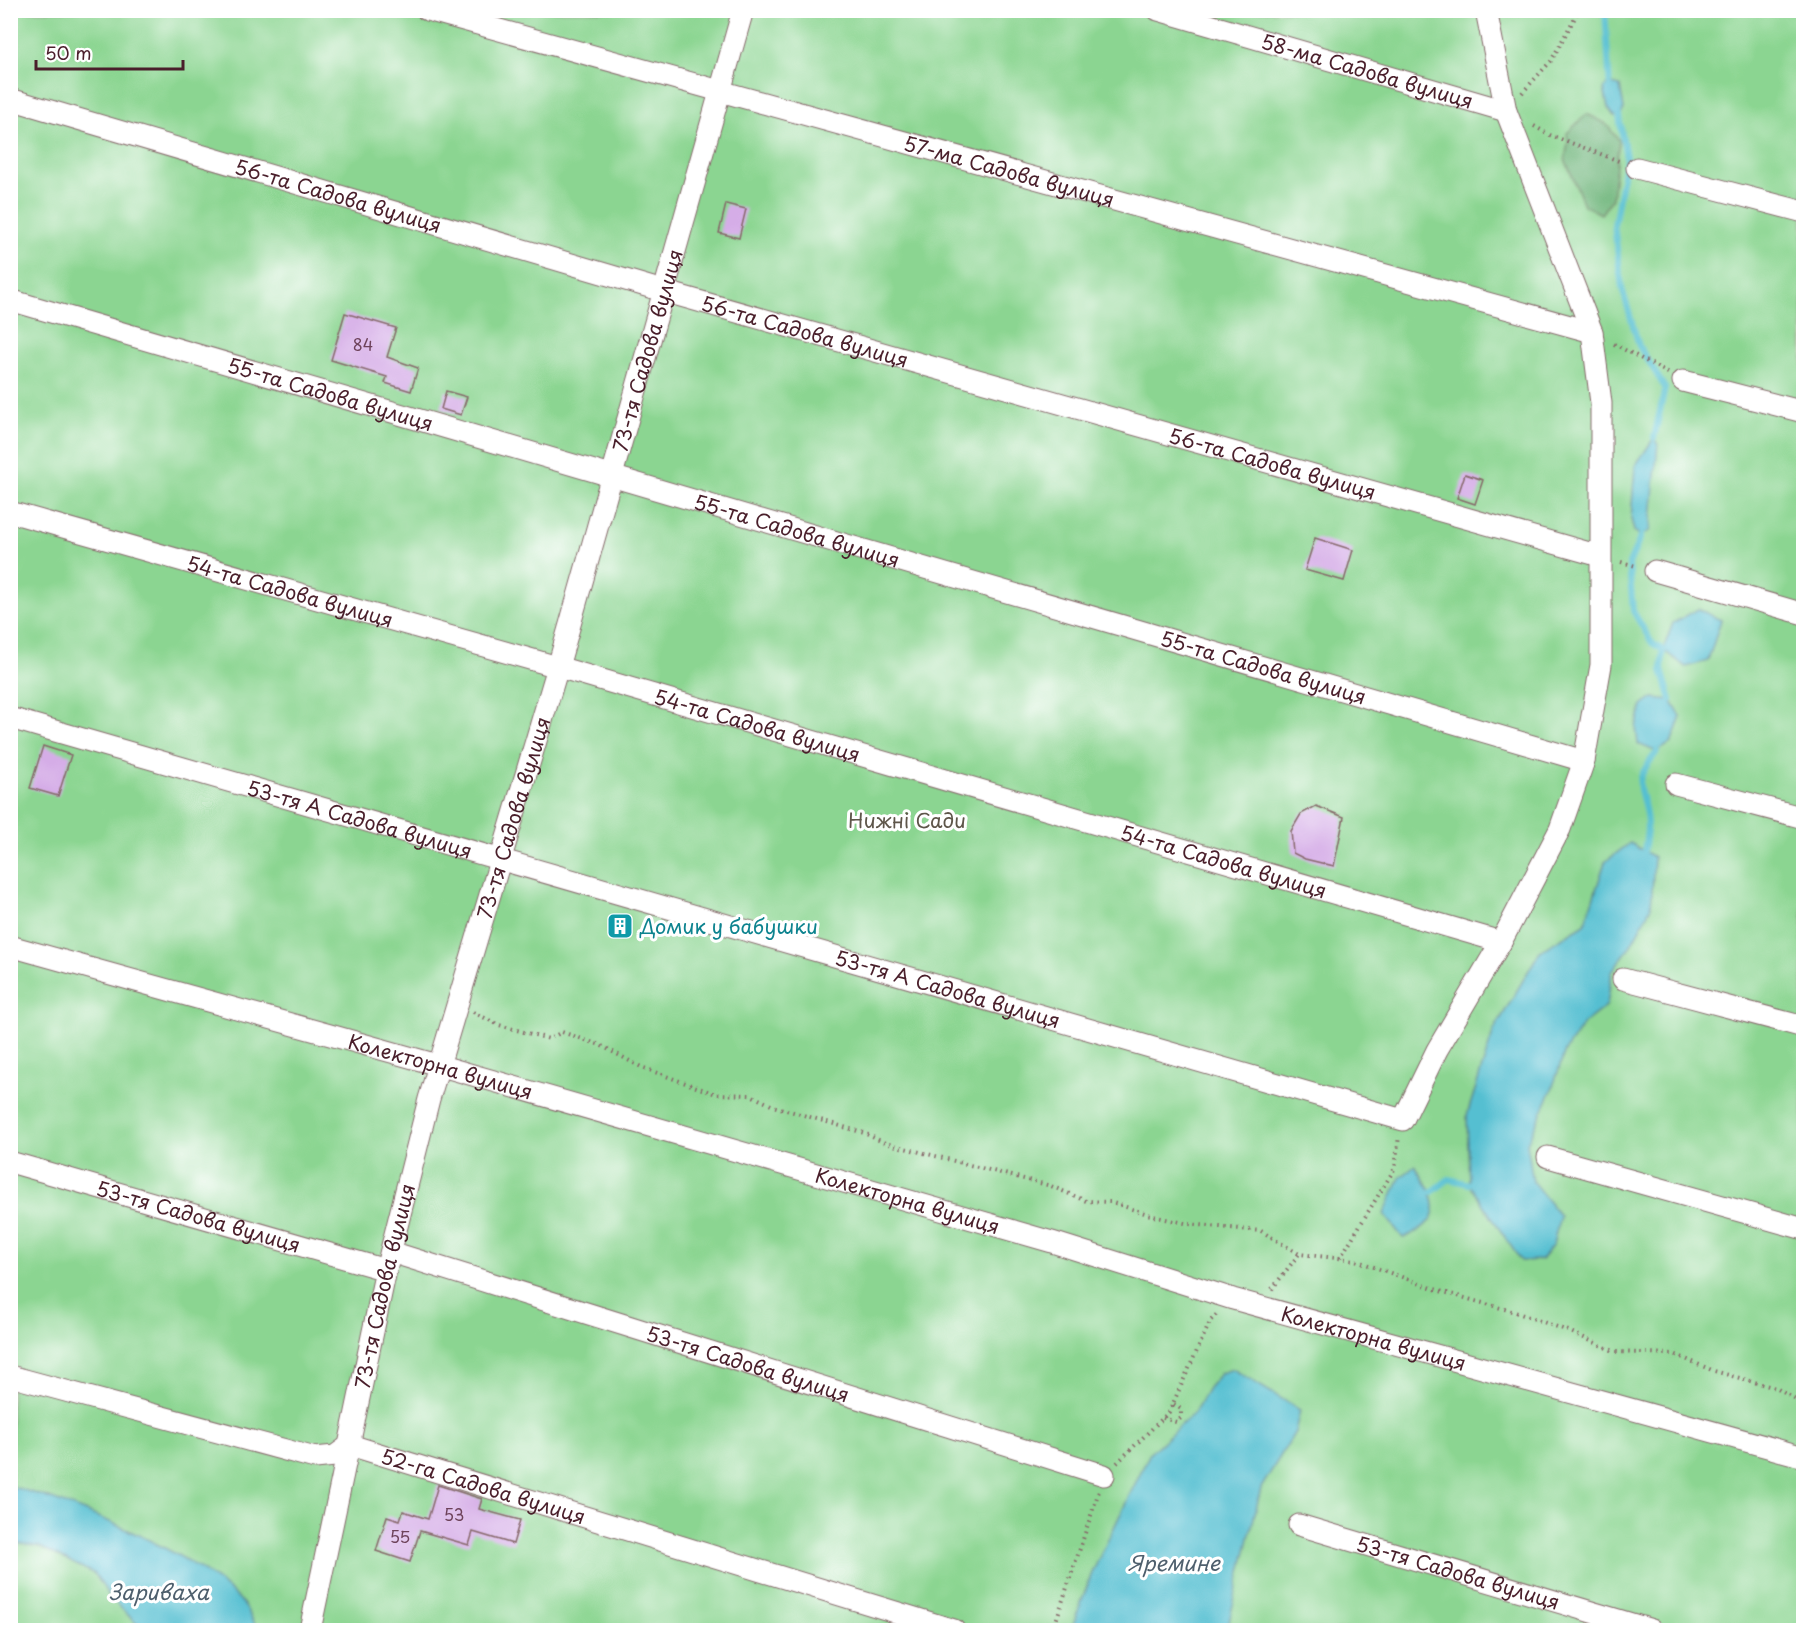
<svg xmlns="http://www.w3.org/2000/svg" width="1814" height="1641" font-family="'Playpen Sans',sans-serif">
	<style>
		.green { fill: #8bd591; stroke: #6a7a5e; stroke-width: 1.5 }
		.forest { fill: #70b67b; stroke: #5d6a53; stroke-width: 1.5 }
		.water { fill: #55bfd1; stroke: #506f7e; stroke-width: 1.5 }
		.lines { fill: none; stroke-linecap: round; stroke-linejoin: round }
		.stream { stroke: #55bfd1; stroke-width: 6 }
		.building { fill: #d5ade7 }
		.minor-casing { stroke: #86686a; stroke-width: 23 }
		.path { stroke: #86686a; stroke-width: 4; stroke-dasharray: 1.5 4.5; stroke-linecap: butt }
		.minor { stroke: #fff; stroke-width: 21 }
		.labels { text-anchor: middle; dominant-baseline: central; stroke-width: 6; stroke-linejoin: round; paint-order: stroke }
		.number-label { font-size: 16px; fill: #6d425a }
		.street-label { font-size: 20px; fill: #4a1f2b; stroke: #fff }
		.park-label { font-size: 20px; fill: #5e564a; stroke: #fff }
		.culture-label { font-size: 20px; fill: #0d838f; stroke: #fff; text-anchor: start }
		.water-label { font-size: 21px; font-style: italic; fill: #4e5f6d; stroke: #fff }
	</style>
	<rect width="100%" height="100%" fill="#fff"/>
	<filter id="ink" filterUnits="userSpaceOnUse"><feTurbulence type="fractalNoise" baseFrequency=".0167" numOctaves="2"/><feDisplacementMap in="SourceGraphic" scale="12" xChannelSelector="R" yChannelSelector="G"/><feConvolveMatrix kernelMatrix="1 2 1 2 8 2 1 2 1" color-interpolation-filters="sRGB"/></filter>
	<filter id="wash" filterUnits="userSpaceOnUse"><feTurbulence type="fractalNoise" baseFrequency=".008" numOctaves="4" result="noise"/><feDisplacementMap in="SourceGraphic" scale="24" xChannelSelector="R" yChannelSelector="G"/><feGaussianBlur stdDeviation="1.35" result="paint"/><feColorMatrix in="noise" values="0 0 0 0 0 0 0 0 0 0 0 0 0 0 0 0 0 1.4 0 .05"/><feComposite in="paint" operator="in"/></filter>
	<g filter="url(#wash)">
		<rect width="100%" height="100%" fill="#f4f1e0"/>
		<path class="green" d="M11 11H1803V1630H11Z"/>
		<path class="forest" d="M1587 114 1605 123 1619 140 1612 199 1601 214 1584 205 1565 159 1568 143 1567 133Z"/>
		<path class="water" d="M1608 83 1620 86 1624 109 1620 116H1614L1608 108 1604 89Z
			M1654 438 1658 443 1650 530 1641 536 1634 531 1631 519 1635 466Z
			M1698 609 1721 620 1708 661 1686 667 1663 650 1673 623Z
			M1653 698 1671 700 1681 717 1671 743 1657 752 1638 744 1636 727 1642 706Z
			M1630 843 1654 857 1651 907 1631 945 1612 972 1607 1005 1583 1024 1565 1051 1551 1092 1527 1143 1533 1182 1560 1216 1553 1245 1541 1260 1521 1261 1469 1184 1467 1115 1494 1030 1540 951 1585 924 1605 862Z
			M1415 1166C1437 1199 1448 1220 1403 1238L1384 1214 1400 1178Z
			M1233 1369 1300 1410 1295 1432 1261 1488 1227 1630H1071L1092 1573 1150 1453 1194 1413 1208 1388 1221 1373Z
			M10 1486C75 1504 187 1550 236 1596 246 1604 252 1619 258 1630H143L109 1596 95 1574 40 1547 11 1542Z"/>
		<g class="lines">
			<path class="stream" d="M1605 10 1610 89
				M1618 110 1626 158 1614 225 1622 288 1639 346 1665 388 1654 438
				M1641 536 1629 564 1633 611 1652 643 1663 650 1662 670 1671 700
				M1644 851C1645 843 1647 835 1647 827 1647 788 1625 791 1657 752
				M1432 1192 1449 1179 1469 1184"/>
		</g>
		<g id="blocks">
			<path class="building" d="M726 204 746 209 739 238 719 233Z
				M345 313 396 328 387 357 418 368 411 391 385 383 387 377 331 360Z
				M446 391 467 397 461 415 441 409Z
				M1465 474 1483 480 1475 504 1457 498Z
				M1315 538 1353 550 1344 581 1305 570Z
				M43 746 71 755 58 796 30 788Z
				M1316 806 1344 817 1334 866 1305 859 1293 853 1291 831 1301 814Z
				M438 1485 482 1499 479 1509 520 1520 513 1544 473 1532 469 1545 420 1531 410 1562 376 1551 387 1516 400 1520 403 1511 428 1519Z"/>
		</g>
	</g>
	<g filter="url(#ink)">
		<use href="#blocks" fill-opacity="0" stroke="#86686a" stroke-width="1.5"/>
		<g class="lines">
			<g class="minor-casing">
				<g id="minor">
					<path id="s1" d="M427 10 1592 332"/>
					<path id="s2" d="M1158 10 1506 111"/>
					<path id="s3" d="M10 99 663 291 1600 556"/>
					<path d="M1637 168 1804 212"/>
					<path id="s4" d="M10 300 1584 761"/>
					<path d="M1683 381 1804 412"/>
					<path id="s5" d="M10 512 558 667 1501 942"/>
					<path d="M1655 571 1804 614"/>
					<path id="s6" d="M10 718 1403 1120 1437 1050 1501 942 1560 829 1584 761 1601 665V403L1592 332 1506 111 1486 10"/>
					<path d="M1676 784 1804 818"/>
					<path id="s7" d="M10 946 438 1065 1052 1242 1233 1299 1804 1457"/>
					<path d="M1623 979 1804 1027"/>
					<path d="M1548 1157 1804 1229"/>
					<path id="s8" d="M10 1162 386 1270"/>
					<path id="s9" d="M391 1252 1104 1475"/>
					<path id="s10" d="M10 1376 315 1458 335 1456 350 1445 954 1630"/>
					<path id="s11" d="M1299 1525 1652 1630"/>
					<path id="s12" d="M310 1630 386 1270 429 1099 558 667 743 10"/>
				</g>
			</g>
			<path class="path" d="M1522 93 1551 61 1579 10
				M1534 126 1550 135 1619 161
				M1614 344 1668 373
				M1621 562 1636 566
				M473 1012 499 1025 549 1039 562 1032 600 1045 641 1067 716 1094 751 1095 773 1106 864 1133 885 1143 1051 1186 1086 1201 1110 1202 1157 1217 1189 1224 1261 1231 1299 1254 1355 1260 1440 1291 1515 1312 1566 1330 1616 1352 1674 1354 1714 1371 1776 1388 1804 1405
				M1340 1258 1395 1168 1399 1136
				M1272 1289 1299 1254
				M1163 1418 1176 1422 1181 1418V1409L1173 1404
				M1117 1463 1169 1412 1211 1320 1218 1313
				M1053 1630 1099 1491"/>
			<use href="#minor" class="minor"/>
		</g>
	</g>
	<defs>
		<g id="building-square" transform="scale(1.35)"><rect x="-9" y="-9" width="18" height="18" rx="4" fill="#0f9aa8" stroke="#fff"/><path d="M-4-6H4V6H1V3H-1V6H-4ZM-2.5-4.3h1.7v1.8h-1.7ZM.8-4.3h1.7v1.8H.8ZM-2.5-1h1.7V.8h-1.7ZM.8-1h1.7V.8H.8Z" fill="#fff"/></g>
	</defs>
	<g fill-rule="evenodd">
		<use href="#building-square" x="620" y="926"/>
	</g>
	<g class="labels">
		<g class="number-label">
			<text x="363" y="344">84</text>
			<text x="454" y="1514">53</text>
			<text x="400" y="1536">55</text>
		</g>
		<g class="street-label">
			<text stroke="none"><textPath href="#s2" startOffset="218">58-ма Садова вулиця</textPath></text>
			<text stroke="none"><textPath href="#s1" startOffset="604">57-ма Садова вулиця</textPath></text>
			<text stroke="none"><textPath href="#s3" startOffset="342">56-та Садова вулиця</textPath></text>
			<text stroke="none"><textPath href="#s3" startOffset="828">56-та Садова вулиця</textPath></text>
			<text stroke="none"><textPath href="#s12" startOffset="1324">73-тя Садова вулиця</textPath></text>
			<text stroke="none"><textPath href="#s4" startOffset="334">55-та Садова вулиця</textPath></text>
			<text stroke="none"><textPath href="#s3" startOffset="1314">56-та Садова вулиця</textPath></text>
			<text stroke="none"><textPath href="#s4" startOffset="820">55-та Садова вулиця</textPath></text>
			<text stroke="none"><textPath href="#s5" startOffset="291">54-та Садова вулиця</textPath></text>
			<text stroke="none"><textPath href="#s4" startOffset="1306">55-та Садова вулиця</textPath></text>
			<text stroke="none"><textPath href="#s5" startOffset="777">54-та Садова вулиця</textPath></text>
			<text stroke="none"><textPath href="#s12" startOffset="838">73-тя Садова вулиця</textPath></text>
			<text stroke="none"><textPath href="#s6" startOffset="364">53-тя А Садова вулиця</textPath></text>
			<text stroke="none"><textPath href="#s5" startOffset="1263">54-та Садова вулиця</textPath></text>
			<text stroke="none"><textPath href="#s6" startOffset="976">53-тя А Садова вулиця</textPath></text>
			<text stroke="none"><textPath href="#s7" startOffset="447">Колекторна вулиця</textPath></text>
			<text stroke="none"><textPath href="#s7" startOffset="933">Колекторна вулиця</textPath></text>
			<text stroke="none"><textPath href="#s8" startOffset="196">53-тя Садова вулиця</textPath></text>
			<text stroke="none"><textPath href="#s12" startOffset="352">73-тя Садова вулиця</textPath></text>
			<text stroke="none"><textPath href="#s7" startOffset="1419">Колекторна вулиця</textPath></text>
			<text stroke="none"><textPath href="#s9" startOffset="374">53-тя Садова вулиця</textPath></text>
			<text stroke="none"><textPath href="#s10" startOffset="494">52-га Садова вулиця</textPath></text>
			<text stroke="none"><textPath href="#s11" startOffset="166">53-тя Садова вулиця</textPath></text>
		</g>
		<g class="park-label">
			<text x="907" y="820">Нижні Сади</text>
		</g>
		<g class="culture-label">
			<text x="640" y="926">Домик у бабушки</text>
		</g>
		<g class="water-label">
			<text x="1174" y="1562">Яремине</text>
			<text x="159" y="1591">Зариваха</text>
		</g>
	</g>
	<rect width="1814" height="1641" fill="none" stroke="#fff" stroke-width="36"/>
	<path d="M36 60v9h147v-9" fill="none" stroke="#4a1f2b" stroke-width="3"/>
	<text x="45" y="60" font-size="18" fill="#4a1f2b" stroke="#ffffff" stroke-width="4.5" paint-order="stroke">50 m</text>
</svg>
